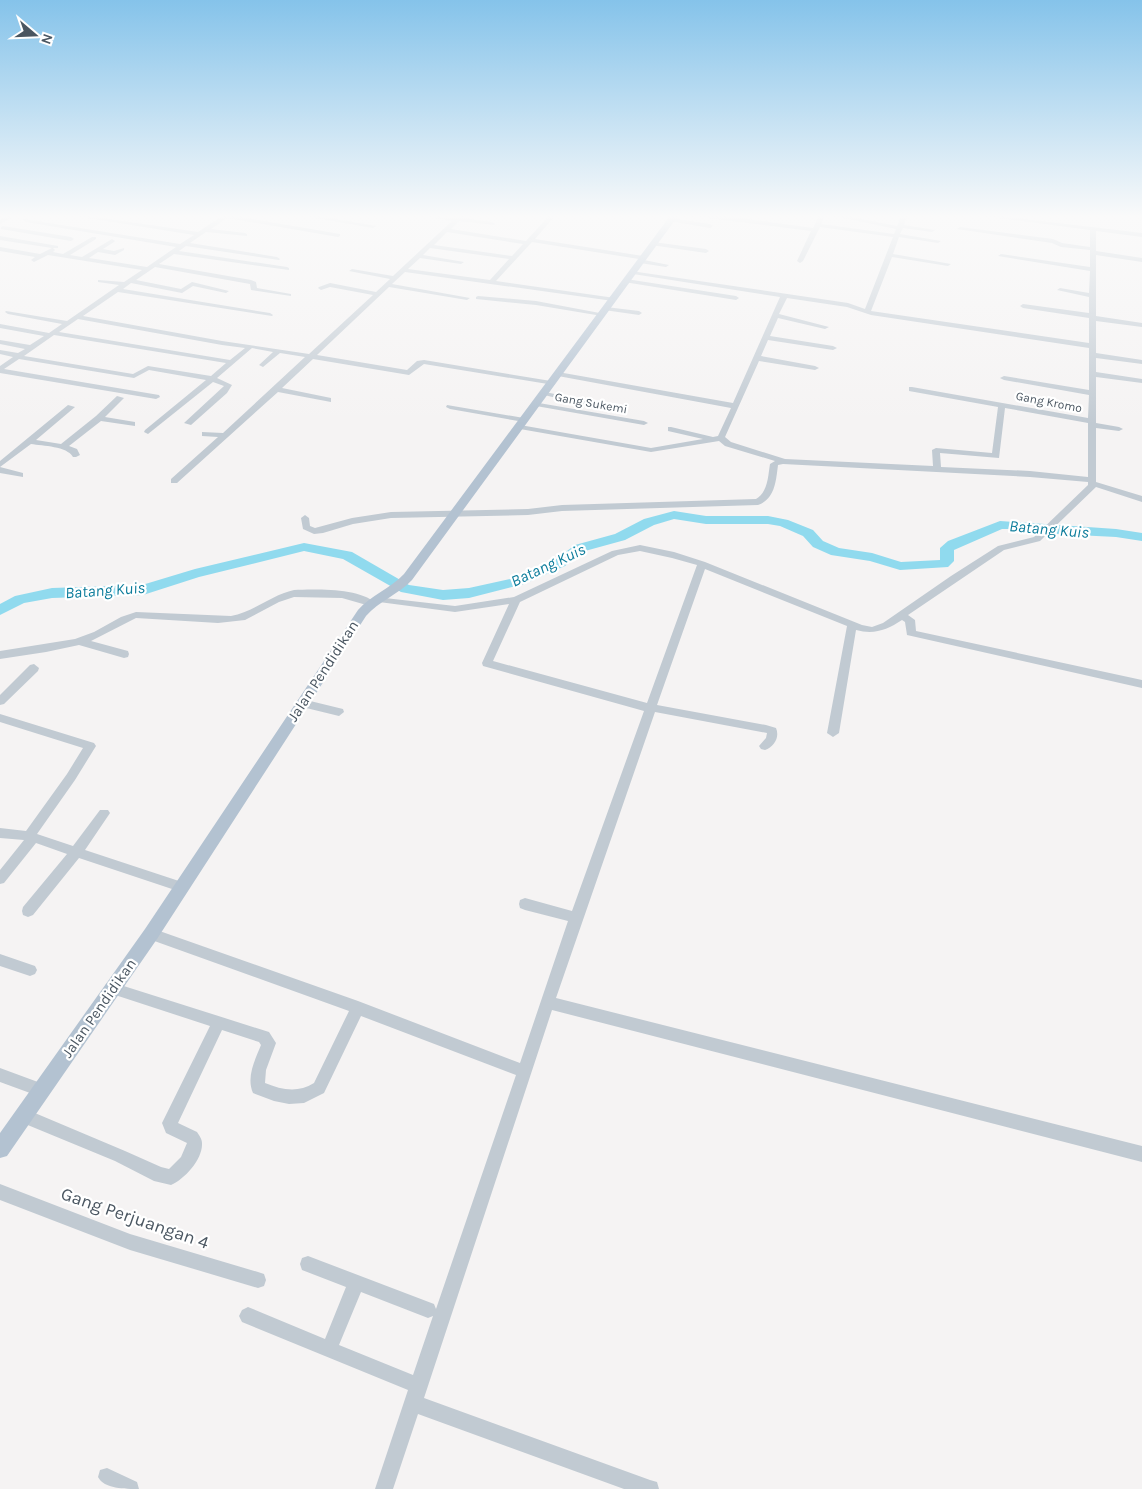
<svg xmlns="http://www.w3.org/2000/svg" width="1142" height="1489" font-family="Karla,sans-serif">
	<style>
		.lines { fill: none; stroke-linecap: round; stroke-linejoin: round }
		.river { fill: #90daee; fill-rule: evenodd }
		.minor { fill: #c1cad2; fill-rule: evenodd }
		.major { fill: #b3c2d1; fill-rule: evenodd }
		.labels { text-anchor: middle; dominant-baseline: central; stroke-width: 4.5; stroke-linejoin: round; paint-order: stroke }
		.far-street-label { font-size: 12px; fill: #4a5661; stroke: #fff }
		.street-label { font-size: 15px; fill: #4a5661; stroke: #fff }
		.water-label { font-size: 16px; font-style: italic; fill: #0c7c9b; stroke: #fff }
		.near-street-label { font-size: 18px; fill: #4a5661; stroke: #fff }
	</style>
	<rect width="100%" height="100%" fill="#f5f3f3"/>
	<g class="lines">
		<path class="river" d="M674 511 706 516H768L788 520 813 530 823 541 839 548 872 553 901 562 940 560V548L948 541 1000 521 1116 529 1142 533V541L1116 537 1037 533 1016 529H1002L954 550V561L948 567 900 570 870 561 831 555 813 547 803 536 780 526 768 524H706L674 519 654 525 625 540 585 551 565 566 524 584 469 598 443 600 401 592 343 559 304 551 199 577 143 595 52 598 24 603 0 615V604L15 596 52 588 142 585 195 569 304 543 352 552 409 585 443 590 469 588 515 578 555 560 575 545 615 534 644 519Z"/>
		<path class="minor" d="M7 216H14L0 224V220Z
			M75 216H89L198 232 222 216H235L340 234V236L338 237 227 218 211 229 245 233 247 234V236L206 232 190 243 277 257 280 259 279 260 186 246 179 251 287 267 289 268V270L174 254 159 264 251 280 256 282 257 288 291 294V296L251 290 250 284 155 267 136 280 181 289 192 282 229 291 226 293 193 286 182 293 131 283 123 289 270 313 273 315 272 316 118 292 83 316 222 341 309 354 373 295 330 287 321 290 318 288 319 287 330 283 376 292 390 279 349 271 352 269 393 276 452 221 425 216 455 218 464 216 462 218 492 222 495 224 494 225 459 221 451 229 526 241 549 216H555L535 239 643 256 646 258 644 260 669 265 666 267 640 263 637 261 639 259 532 242 496 281 615 298 616 299 613 301 405 272 392 284 470 298 467 300 389 287 317 355 407 370 417 361 424 360 551 381 555 383 554 385 424 364 409 375 313 359 282 388 331 398V402L278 392 177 483H171V479L218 437 202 436V432L223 433 305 357 280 353 263 367 259 365 273 352 252 348 217 378 232 385 227 393 191 425 184 423 224 386 213 382 148 434 144 432 145 430 206 380 149 370 134 378 19 359 4 369 159 395 160 397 156 399 0 373V366L13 357 0 354V350L18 353 25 349 0 344V340L30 345 44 336 0 328V324L49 333 62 324 8 314 5 312 6 311 67 321 119 285 98 282V280L124 282 142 270 48 255 34 262 31 260 35 257 0 251V247L40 254 52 248 0 240V236L58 246V248H53L55 250 53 252 63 254 92 237H96V239L70 255 82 257 112 239 115 241 114 242 103 249 114 251 124 248V250L115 255 98 252 89 258 147 267 176 247 26 222 23 220 24 219 180 244 194 235ZM447 232 523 244 512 256 434 245ZM430 248 509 259 490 280 408 269 420 258 461 264 464 262 423 255ZM78 319 222 345 245 348 230 360 59 332ZM54 335 226 363 211 376 148 366 133 374 24 356Z
			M304 216H318L376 226 373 228Z
			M692 216H725L813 228 819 216H825L821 224 894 234 896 229 834 216H846L897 226 901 216H907L904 225 935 230 932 232 903 228 900 234 941 241 938 243 899 237 893 254 951 264 948 266 892 257 871 311 1089 343V318L1023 308 1020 306 1023 304 1089 313V297L1057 290 1060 288 1089 293 1090 271 998 256 1001 254 1090 267V250L1061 247 1052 243 957 229 960 227 1053 239 1062 243 1090 247V230L983 216H1000L1142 233V237L1096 231V251L1142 258V262L1096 255V316L1142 323V327L1096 321V353L1142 360V364L1096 358V372L1142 379V383L1096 377V423L1119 427 1123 429 1119 431 1096 428V482L1142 496V502L1096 487 1040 541 1004 550 908 615 915 620 916 631 1142 680V688L907 635 905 622 902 620C887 630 874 635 856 630L839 733 833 737 827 733 847 626 705 569 657 705 766 725 776 728C780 737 774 747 765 750L761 749 759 746 766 738 767 733 655 712 556 998 1142 1146V1162L552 1010 424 1398 650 1480 657 1482 659 1489H624L418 1414 393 1489H375L408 1390 242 1322 239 1316 242 1310 248 1307 325 1339 346 1287 302 1270 300 1264 302 1258 308 1256 434 1304 436 1309 516 1075 361 1016 324 1093 304 1103 289 1104 274 1101 253 1093C246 1077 255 1060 261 1045L259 1042 222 1030 178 1123 197 1132C199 1135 202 1139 202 1143 203 1159 185 1179 171 1185L154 1181 115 1161 18 1121 15 1116 18 1111 23 1108 125 1151 161 1167 169 1169 181 1157 187 1143 166 1133 162 1123 210 1026 106 992 104 988 106 984 111 982 269 1032 276 1043 266 1070 265 1083C282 1090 298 1093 314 1083L349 1011 146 938 144 934 146 930 151 928 358 1001 520 1063 568 921 525 910 520 908 519 904 520 900 525 898 572 911 644 711 483 666 482 663 509 604 455 612 379 602 376 601 374 599 376 597 455 606 514 597 612 551 640 545 674 552 705 562 862 625 872 627 883 623 951 576 998 546 1034 537 1088 485V482L1030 477 783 464 778 465C776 481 775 499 758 505L562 511 528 515 391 518 353 524 323 533 314 534 303 529 301 518 305 515 309 518 310 526 315 528 352 518 391 512 528 509 562 505 756 499C768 492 768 476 770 464L775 461 725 446 719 441 651 452 520 429 516 427 520 425 651 448 703 439 668 431V427H671L713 437 718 436 731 408 558 376 554 374 558 372 733 403 780 297 633 274 630 272 631 271 848 303 865 309 893 237 820 227 803 261 800 263 797 261 811 231ZM787 298 847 307 871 315 1089 348V390L1004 376 1000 378 1004 380 1089 395 1088 418 912 387H909V391L998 407 992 453 936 448 932 450 933 466 785 459 731 442 725 437 759 361 815 370 819 368 815 366 761 356 768 340 833 350 837 348 833 346 770 336 778 318 825 329 829 327 779 314ZM1005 408 1088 423V477L1030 471 941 467 940 453 999 458ZM640 551 672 558 697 565 647 703 493 661 520 602 618 555ZM361 1292 428 1318 433 1316 413 1375 339 1345Z
			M671 218 710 224 713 226 710 228 669 221V219Z
			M3 226 71 237 74 239 71 241 1 229V227Z
			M653 242 706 249 709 251 706 253 651 245V243Z
			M626 279 736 296 739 298 736 300 624 282V280Z
			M478 296 536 301 605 314 602 316 536 305 476 299V297Z
			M606 307 639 311 642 313 639 315 604 310V308Z
			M541 391 595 403 599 405 595 407 544 395H541Z
			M117 396 124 398 105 417 135 422V426L101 421 69 446 77 449 80 455 76 457H73C67 446 43 446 31 444L0 467 23 473V477L0 473V461L68 405 75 407 36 440 61 444 96 416Z
			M533 402 644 421 648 423 644 425 536 406H533Z
			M447 405 524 418 528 420 524 422 450 409 446 407Z
			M294 590C314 589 361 588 375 603L370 606 342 598 294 597 279 602 245 620 218 623 136 618 91 641 128 651 129 654 128 657 124 658 79 645 46 652 0 659V651L75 639 94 632 121 617 136 612 231 616C254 612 271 595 294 590Z
			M34 664 39 668 38 671 4 704 0 705V695L30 665Z
			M302 699 343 709 344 712 339 716 298 706 297 703 298 700Z
			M0 714 94 743 96 746 75 780 37 834 73 846 100 810H108L110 813 108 816 85 850 185 883 187 887 185 891 181 892 79 858 33 915 28 917 23 915 22 911 23 907 67 854 36 843 4 883 0 884V870L24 840 0 838V828L26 831 67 774 83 748 0 722Z
			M0 954 35 966 37 970 35 974 30 976 0 966Z
			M0 1068 46 1085 48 1090 46 1095 41 1097 0 1082Z
			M0 1184 130 1234 258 1272 264 1274 266 1280 264 1286 258 1288 130 1250 0 1200Z
			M107 1468 137 1482 139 1489C125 1489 104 1489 98 1477L100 1470Z"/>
		<path class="major" d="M670 216H678L412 580C399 594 379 601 366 616L157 939 7 1156 0 1158V1133L145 929 358 610C371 595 390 589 404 574Z"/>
	</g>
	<linearGradient id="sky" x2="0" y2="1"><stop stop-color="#85c3ea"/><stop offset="0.51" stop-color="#fafafa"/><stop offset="1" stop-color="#fafafa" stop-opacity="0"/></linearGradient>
	<rect width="1142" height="424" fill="url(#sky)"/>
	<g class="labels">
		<g class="far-street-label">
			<text transform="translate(1049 402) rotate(11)">Gang Kromo</text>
			<text transform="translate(591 403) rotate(10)">Gang Sukemi</text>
		</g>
		<g class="street-label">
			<text transform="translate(323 671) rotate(-57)">Jalan Pendidikan</text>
			<text transform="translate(99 1008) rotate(-55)">Jalan Pendidikan</text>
		</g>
		<g class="water-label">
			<text transform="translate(1049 529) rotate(5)">Batang Kuis</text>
			<text transform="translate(548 565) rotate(-25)">Batang Kuis</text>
			<text transform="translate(105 590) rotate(-4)">Batang Kuis</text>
		</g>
		<g class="near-street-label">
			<text transform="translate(135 1218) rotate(19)">Gang Perjuangan 4</text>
		</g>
	</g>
	<g transform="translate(35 35) rotate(109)" stroke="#ffffff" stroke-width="4" paint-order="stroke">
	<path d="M0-4L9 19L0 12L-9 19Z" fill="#4a5661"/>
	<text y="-8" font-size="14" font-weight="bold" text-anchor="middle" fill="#4a5661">N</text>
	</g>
</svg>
